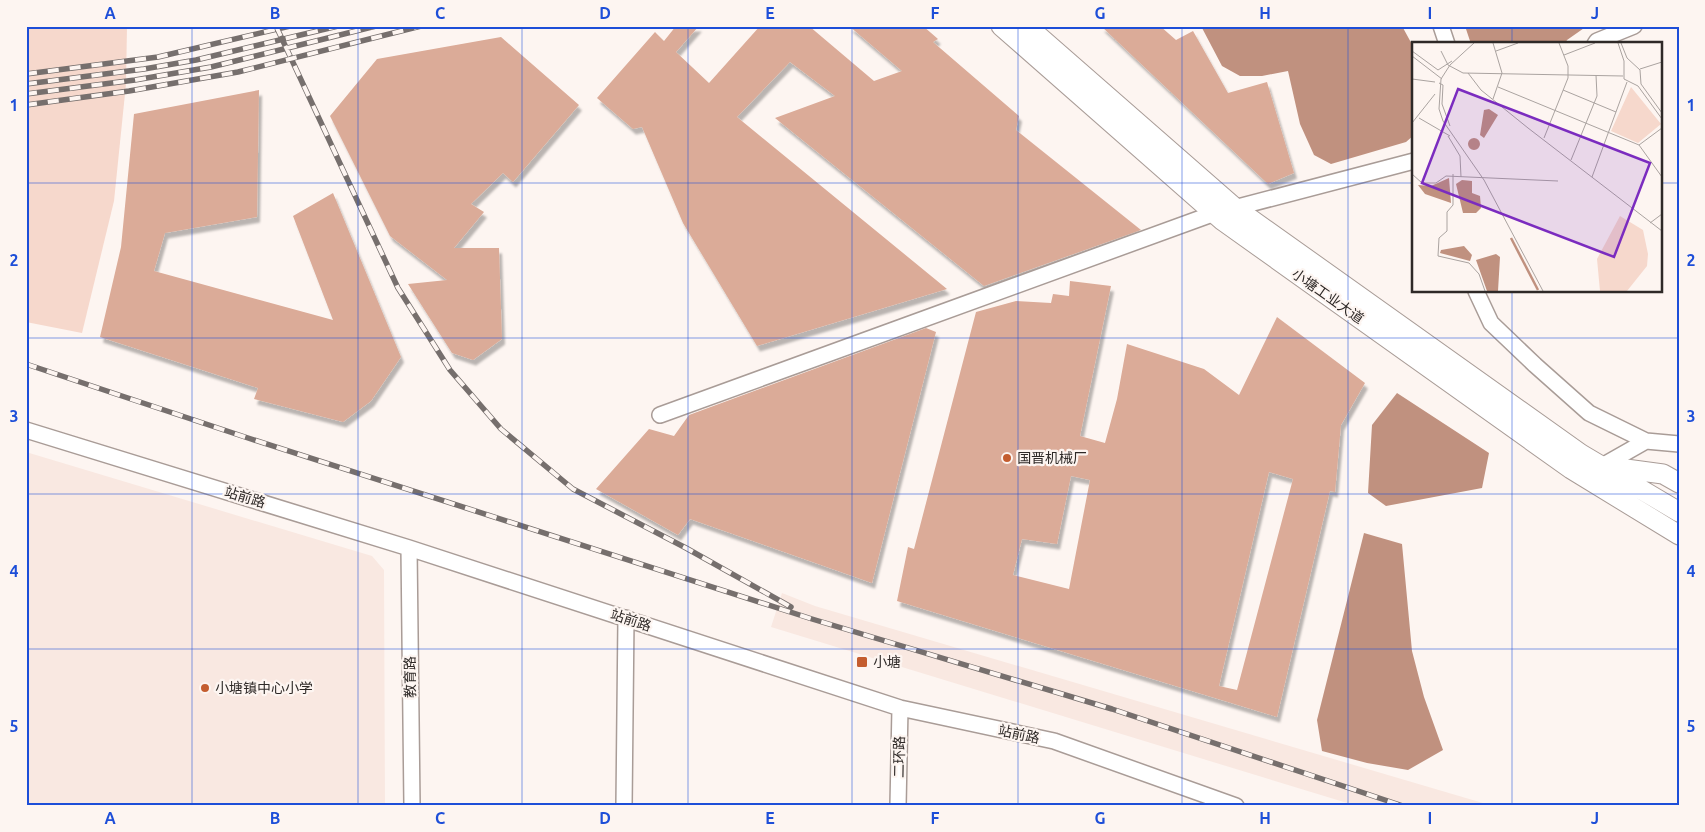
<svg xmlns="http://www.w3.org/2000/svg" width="1705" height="832" font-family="Ubuntu,'Noto Sans SC',sans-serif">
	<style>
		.built { fill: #f9e8e1 }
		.green { fill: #f6d8cc }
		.water { fill: #c0917f }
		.building { fill: #dbab98; fill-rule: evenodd; filter: url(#shadow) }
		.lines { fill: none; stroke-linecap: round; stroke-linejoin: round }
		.minor-casing { stroke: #a99c97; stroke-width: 18 }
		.major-casing { stroke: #a99c97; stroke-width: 21 }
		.minor { stroke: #fff; stroke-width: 15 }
		.major { stroke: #fff; stroke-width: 19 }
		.rail-casing { stroke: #766f6d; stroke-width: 5.5 }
		.rail { stroke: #fdf5f1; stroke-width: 4; stroke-dasharray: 11; stroke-linecap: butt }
		.grid { fill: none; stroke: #1d4ed8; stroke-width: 1; stroke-opacity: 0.55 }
		.poi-dot { fill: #c45d2f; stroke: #fdf5f1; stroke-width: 2 }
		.labels { text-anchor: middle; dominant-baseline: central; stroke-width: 4.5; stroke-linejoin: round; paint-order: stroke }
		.street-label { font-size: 14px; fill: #2e2927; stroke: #fdf5f1 }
		.poi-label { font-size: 14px; fill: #2e2927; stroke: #fdf5f1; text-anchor: start }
		.inset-river { fill: none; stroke: #c0917f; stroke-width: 2.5 }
		.inset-road { fill: none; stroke: #aaa3a0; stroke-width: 1 }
		.view { fill: #7b2cbf; fill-opacity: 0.15; stroke: #7b2cbf; stroke-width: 2.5 }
		.inset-edge { fill: none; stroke: #2e2927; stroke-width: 2.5 }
		.neatline { fill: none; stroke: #1d4ed8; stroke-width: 2 }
		.grid-label { font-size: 16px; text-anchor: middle; font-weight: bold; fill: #1d4ed8 }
	</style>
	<defs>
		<filter id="shadow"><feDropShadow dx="3" dy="5.5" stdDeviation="1" flood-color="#0004"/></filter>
	</defs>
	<rect width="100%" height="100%" fill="#fdf5f1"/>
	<path class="built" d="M26 452 372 556 384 570 385 806H26Z
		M782 593 815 606 1493 806H1357L771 627Z"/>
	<path class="green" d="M26 26H127L126 84 114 201 82 333 26 322Z"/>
	<path class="water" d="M1201 26H1402L1414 48V135L1406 142 1331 164 1314 155 1300 124 1288 71 1262 76H1240L1222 66Z
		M1465 26H1587L1567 40 1565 44H1471Z
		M1397 393 1489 453 1482 488 1386 506 1368 493 1372 425Z
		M1364 533 1402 544 1412 651 1424 697 1443 750 1408 770 1367 763 1322 751 1317 720Z"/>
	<path class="building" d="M676 26H699L676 52 709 83 760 26H809L874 81 902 71 849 26H923L938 39 933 42 1019 116 1016 130 1141 230 984 286 775 118 835 96 790 62 737 117 947 289 757 346 683 223 642 127 633 129 597 98 655 32 664 41Z
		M1101 26H1160L1176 40 1193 31 1228 93 1267 82 1294 173 1268 184Z
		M501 37 579 105 513 182 503 173 471 204 484 212 454 248H499L502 339 473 360 452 353 408 284 447 280 390 236 330 116 377 59Z
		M259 90 257 217 165 233 154 271 333 320 293 216 333 193 401 357 371 401 343 422 254 399 258 388 100 337 121 247 134 114Z
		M1070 281 1111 286 1080 436 1105 443 1117 399 1127 344 1204 369 1239 395 1277 317 1365 383 1341 425 1335 492 1330 491 1277 717 897 601 908 547 914 549 976 312 1016 301 1051 303 1053 294 1069 296ZM1269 472 1293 479 1237 690 1219 686ZM1071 476 1090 480 1069 589 1013 575 1022 539 1057 544Z
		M926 328 936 332 872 583 690 519 678 535 596 489 649 429 674 436 689 415Z"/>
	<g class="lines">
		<g class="minor-casing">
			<path id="minor" d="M1441 26 1447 44
				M1595 44 1597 41 1634 26
				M1476 291 1491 323 1535 365 1589 413 1646 441
				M660 415 1215 213 1414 161
				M26 430 409 548 900 708 1054 741 1236 806
				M1602 466 1646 441 1679 444
				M409 548 412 806
				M624 806 626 618
				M898 806 900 708"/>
		</g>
		<g class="major-casing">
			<path id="major" d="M1001 26 1223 221 1571 469 1679 535
				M1027 26 1234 207 1581 454 1679 512
				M1611 467 1663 474 1679 483"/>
		</g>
		<use href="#minor" class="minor"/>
		<use href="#major" class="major"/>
		<g class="rail-casing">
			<path id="rail" d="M276 26 398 288 450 370 501 429 573 489 686 548 791 607
				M26 74 158 57 290 26
				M26 84 144 69 196 60 338 26
				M26 94 135 80 211 67 376 26
				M26 105 129 91 238 72 421 26
				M26 364 245 437 812 619 1112 709 1403 806"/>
		</g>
		<use href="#rail" class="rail"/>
	</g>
	<path class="grid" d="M192 26V806M358 26V806M522 26V806M688 26V806M852 26V806M1018 26V806M1182 26V806M1348 26V806M1512 26V44M26 183H1414M1661 183H1679M1512 291V806M26 338H1679M26 494H1679M26 649H1679"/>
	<g class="poi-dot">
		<circle cx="1007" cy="458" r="5"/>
		<rect x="856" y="656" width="12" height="12" rx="2.5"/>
		<circle cx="205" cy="688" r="5"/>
	</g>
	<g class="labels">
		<g class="street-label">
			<text transform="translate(1328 296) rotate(35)">小塘工业大道</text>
			<text transform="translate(245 497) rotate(17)">站前路</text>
			<text transform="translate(631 620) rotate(18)">站前路</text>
			<text transform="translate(410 677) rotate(-91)">教育路</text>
			<text transform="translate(1019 734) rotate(12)">站前路</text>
			<text transform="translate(899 757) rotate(-89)">二环路</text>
		</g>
		<g class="poi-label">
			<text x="1017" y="458">国晋机械厂</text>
			<text x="873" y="662">小塘</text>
			<text x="215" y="688">小塘镇中心小学</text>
		</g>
	</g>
	<g transform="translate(1412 42)">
		<rect width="250" height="250" fill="#fdf5f1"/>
		<path d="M219 45 249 82 226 101 199 89ZM208 174 231 188 236 212 235 224 215 249H188L185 217Z" fill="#f6d8cc"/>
		<path d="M77 67 86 73 72 96 68 93 72 68ZM56 102a6 6 0 1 1 12 0a6 6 0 1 1-12 0ZM37 136 39 161 13 152 6 143 19 144ZM50 138 60 139V151L68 154 69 166 64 171H51L44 142ZM52 204 60 213 58 219 28 211 29 208ZM84 212 88 215 86 249H75L64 218Z" fill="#c0917f"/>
		<path class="inset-river" d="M99 196 126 248"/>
		<path class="inset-road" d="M62 1 38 23 29 37 27 67 31 79 72 138 131 249M206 1 212 19V37L226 44 250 77M209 1 215 16 228 28 229 42 250 71M0 9 26 28 40 19M29 9 36 23 51 31 211 34M84 9 106 1M152 13 183 1M0 14 30 37M228 27 250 20M56 31 69 48 116 86 250 189M0 37 23 40M27 41 31 43 30 62 38 84M86 45 227 103 250 86M151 48 204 70M81 57 90 31 81 1M7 76 38 94M0 81 23 52M36 94 48 114 49 135M132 96 156 36V24L147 1M227 103 250 135M159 118 185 54 184 33M0 132 10 141H24L34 134 146 139M41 132V163L35 170V189L27 196 26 214 57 221 67 232 73 249M180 135 215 40M238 181 250 172"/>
		<path class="view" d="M46 47 238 121 202 215 10 141Z"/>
		<rect width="250" height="250" class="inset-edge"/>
	</g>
	<rect width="1705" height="832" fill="none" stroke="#fdf5f1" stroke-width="55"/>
	<rect x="28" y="28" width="1650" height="776" class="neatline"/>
	<g class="grid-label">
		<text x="110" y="19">A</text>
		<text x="275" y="19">B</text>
		<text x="440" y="19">C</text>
		<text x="605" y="19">D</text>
		<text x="770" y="19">E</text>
		<text x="935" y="19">F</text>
		<text x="1100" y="19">G</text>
		<text x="1265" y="19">H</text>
		<text x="1430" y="19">I</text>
		<text x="1595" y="19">J</text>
		<text x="14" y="111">1</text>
		<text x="1691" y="111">1</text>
		<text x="14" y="266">2</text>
		<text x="1691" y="266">2</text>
		<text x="14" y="422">3</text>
		<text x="1691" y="422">3</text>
		<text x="14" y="577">4</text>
		<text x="1691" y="577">4</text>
		<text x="14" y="732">5</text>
		<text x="1691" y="732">5</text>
		<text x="110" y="824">A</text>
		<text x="275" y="824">B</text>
		<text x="440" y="824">C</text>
		<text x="605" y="824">D</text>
		<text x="770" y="824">E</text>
		<text x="935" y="824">F</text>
		<text x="1100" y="824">G</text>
		<text x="1265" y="824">H</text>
		<text x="1430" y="824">I</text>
		<text x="1595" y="824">J</text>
	</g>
</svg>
